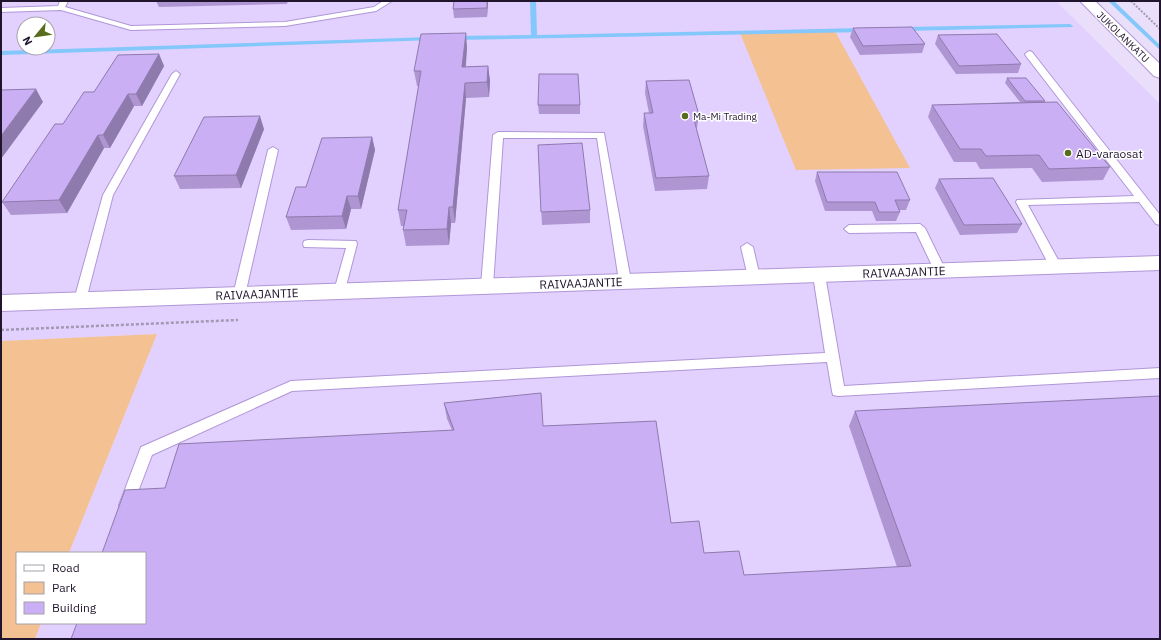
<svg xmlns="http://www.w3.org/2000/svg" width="1161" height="640" font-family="'IBM Plex Sans',sans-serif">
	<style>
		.built { fill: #e2d1fe; fill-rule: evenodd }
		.green { fill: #f4c193 }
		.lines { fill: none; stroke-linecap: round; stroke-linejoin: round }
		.stream { fill: #83c7fb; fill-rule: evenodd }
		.service-casing { stroke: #b096d7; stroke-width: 2 }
		.minor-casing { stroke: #b096d7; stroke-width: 2 }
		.secondary-casing { stroke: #b096d7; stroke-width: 2 }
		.path-far1 { stroke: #a499b4; stroke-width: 2; stroke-dasharray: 2 1.5; stroke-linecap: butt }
		.path { stroke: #a499b4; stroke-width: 2.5; stroke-dasharray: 3 2; stroke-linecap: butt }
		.service { fill: #fff; fill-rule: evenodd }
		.minor { fill: #fff; fill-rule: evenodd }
		.secondary { fill: #fff; fill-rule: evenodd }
		.wall { fill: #af96d3 }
		.shaded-wall { fill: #8e7aac }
		.building { fill: #cbaff5; stroke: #8e7aac }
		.poi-dot { fill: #586d1b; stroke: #fff; stroke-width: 1.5 }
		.labels { text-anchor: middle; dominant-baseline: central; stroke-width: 3; stroke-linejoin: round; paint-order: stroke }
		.far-street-label { font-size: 10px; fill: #20152d; stroke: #fff }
		.far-poi-label { font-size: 10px; fill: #20152d; stroke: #fff; text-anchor: start }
		.poi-label { font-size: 12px; fill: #20152d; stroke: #fff; text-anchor: start }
		.street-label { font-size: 12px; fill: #20152d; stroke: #fff }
	</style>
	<rect width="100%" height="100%" fill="#eadffb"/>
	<path class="built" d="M1 1H1056L1160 104V639H35L41 623H145V553H69L157 334 1 341ZM24 24H48V48H24Z"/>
	<path class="green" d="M835 31 910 168 796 170 740 33Z
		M157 334 69 553H17V623H41L35 639H1V341Z"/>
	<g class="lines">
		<path class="stream" d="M530 1H536L537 35 864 28 867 30 864 32 455 40 452 38 455 36 531 35Z
			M1108 1H1114L1160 45V50Z
			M1070 24 1073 26 1072 27 903 31 900 29 903 27Z
			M432 37 434 38V40L1 55V51Z"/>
		<g class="service-casing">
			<path id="service" d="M60 1H68L65 7 131 26 285 22 374 7 383 1H392L376 11 285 26 131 30 61 10 1 12V8L58 6Z
				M1029 51 1032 52 1160 215V225L1156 224 1139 202 1028 205 1062 267 1056 271 1050 267 1016 202 1017 200 1134 196 1026 56 1025 54Z
				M176 71 180 74 113 195 86 300 84 303H76L74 300 103 195 172 74Z
				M498 132 604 133 631 281 629 284 625 285 619 281 597 138H503L493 286 491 289H483L481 286 493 135Z
				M273 147 278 150 245 295 239 299 233 295 268 150Z
				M920 224 925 228 946 271 944 274H936L916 232 849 233 844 229 849 225Z
				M308 240 356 241 357 244 344 294 340 295 334 291 346 248 304 247 303 244 304 241Z
				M747 243 753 247 760 277 754 281 748 277 741 247Z
				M819 271 825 275 844 386 1160 368V378L838 396 833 395 832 391 827 362 292 391 152 455 131 510 126 511 121 510 119 505 141 447 291 381 825 353 813 275Z"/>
		</g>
		<g class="minor-casing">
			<path id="minor" d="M1160 256V270L1 311V295Z"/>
		</g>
		<g class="secondary-casing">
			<path id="secondary" d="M1080 1H1095L1160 64V78L1154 76Z"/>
		</g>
		<path class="path-far1" d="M1131 1 1160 29"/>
		<path class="path" d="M1 330 238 320"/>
		<use href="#service" class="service"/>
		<use href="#minor" class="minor"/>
		<use href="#secondary" class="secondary"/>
	</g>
	<path class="wall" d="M156 1H288L287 4 159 7Z
		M454 1H488L487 17 454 18 453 9Z
		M853 28 925 44 922 53 860 55 850 37Z
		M938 35 1021 64 1018 73 956 74 935 44Z
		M467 48 466 67 488 66 490 81 489 97 466 98 455 223H451L449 245 406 246 403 230 404 226H401L398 210 419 86H417L414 71Z
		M159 54 164 66 142 106H134L110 148H104L67 213 11 215 2 202 63 124 94 92Z
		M1007 78 1045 101 1044 102 1110 167 1103 180 1042 182 1032 168 980 169 976 162H954L928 117 932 105 1020 102 1005 83Z
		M646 81 699 115 697 128H696L709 176 707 189 655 191 643 126 644 113H649L645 93Z
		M538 105H580V114H539Z
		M264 129 241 188 180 189 174 176Z
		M372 137 375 150 361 209H351L346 229 291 230 286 217 306 187Z
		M538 145 590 210V223L542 225Z
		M817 172 910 200 906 210H899L900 212 896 221H876L872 211H825L815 181Z
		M939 179 1022 224 1017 233 960 235 935 188Z
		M444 403 543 426 671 523 704 553 744 575 897 567 849 426 855 411 1160 639 165 488 452 430 447 419Z"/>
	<path class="shaded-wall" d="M487 1H488L487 17Z
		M466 33 467 48 464 82 462 67Z
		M159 54 164 66 142 106 136 94Z
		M488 66 490 81 489 97 487 82Z
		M465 83 466 98 455 223 453 207Z
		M36 89 43 102 1 159V136Z
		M128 94 134 106 110 148 103 135Z
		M260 116 264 129 241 188 236 175Z
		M98 135 104 148 67 213 59 200Z
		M372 137 375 150 361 209 358 196Z
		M347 196 351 209 346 229 342 216Z
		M449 207 451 223 449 245 447 229Z"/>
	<path class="building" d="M454 1H487V8L453 9Z
		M912 27 925 44 863 46 853 28Z
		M466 33 462 67 488 66 487 82 465 83 453 207H449L447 229 403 230 407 210H398L421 71H414L421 34Z
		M997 34 1021 64 959 66 938 35Z
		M159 54 136 94H128L103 135H98L59 200 2 202 55 124H63L84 92H94L118 55Z
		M539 74H578L580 105H538Z
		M1007 78H1026L1045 101H1025Z
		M689 80 699 115 693 116 709 176 656 178 644 113H653L646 81Z
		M36 89 1 136V90Z
		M1057 102 1110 167 1049 169 1039 155 986 156 981 149H960L932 105Z
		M260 116 236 175 174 176 204 117Z
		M372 137 358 196H347L342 216 286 217 296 187H306L322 138Z
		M582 143 590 210 541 212 538 145Z
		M817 172H897L910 200H895L900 212H879L875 202H827Z
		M993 178 1022 224 964 225 939 179Z
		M541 393 543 426 656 421 671 523 699 521 704 553 739 551 744 575 911 566 855 411 1160 396V639H71L77 623H145V553H102L125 490 165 488 179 444 454 430 444 403Z"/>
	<g class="poi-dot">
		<circle cx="685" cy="116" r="4"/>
		<circle cx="1068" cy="153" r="4"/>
	</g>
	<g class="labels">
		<g class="far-street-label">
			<text transform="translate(1123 37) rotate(44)">JUKOLANKATU</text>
		</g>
		<g class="far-poi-label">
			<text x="693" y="116">Ma-Mi Trading</text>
		</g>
		<g class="poi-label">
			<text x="1076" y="153">AD-varaosat</text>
		</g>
		<g class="street-label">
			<text transform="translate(904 272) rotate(-2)">RAIVAAJANTIE</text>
			<text transform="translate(581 283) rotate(-2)">RAIVAAJANTIE</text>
			<text transform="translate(257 294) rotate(-2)">RAIVAAJANTIE</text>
		</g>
	</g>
	<rect width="1161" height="640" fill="none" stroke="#20152d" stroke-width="4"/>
	<rect x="16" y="552" width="130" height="72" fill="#ffffff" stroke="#a6a1ab"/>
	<rect x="24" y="565" width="20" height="6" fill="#ffffff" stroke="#a6a1ab"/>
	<text x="52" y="572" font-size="12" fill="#20152d">Road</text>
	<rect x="24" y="582" width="20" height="12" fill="#f4c193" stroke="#a6a1ab"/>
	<text x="52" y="592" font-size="12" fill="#20152d">Park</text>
	<rect x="24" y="602" width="20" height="12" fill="#cbaff5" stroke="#a6a1ab"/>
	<text x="52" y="612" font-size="12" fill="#20152d">Building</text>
	<g transform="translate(36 36) rotate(241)"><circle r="19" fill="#ffffff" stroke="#a6a1ab"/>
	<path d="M0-3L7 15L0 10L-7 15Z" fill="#586d1b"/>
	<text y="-6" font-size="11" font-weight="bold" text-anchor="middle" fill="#20152d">N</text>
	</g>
</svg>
